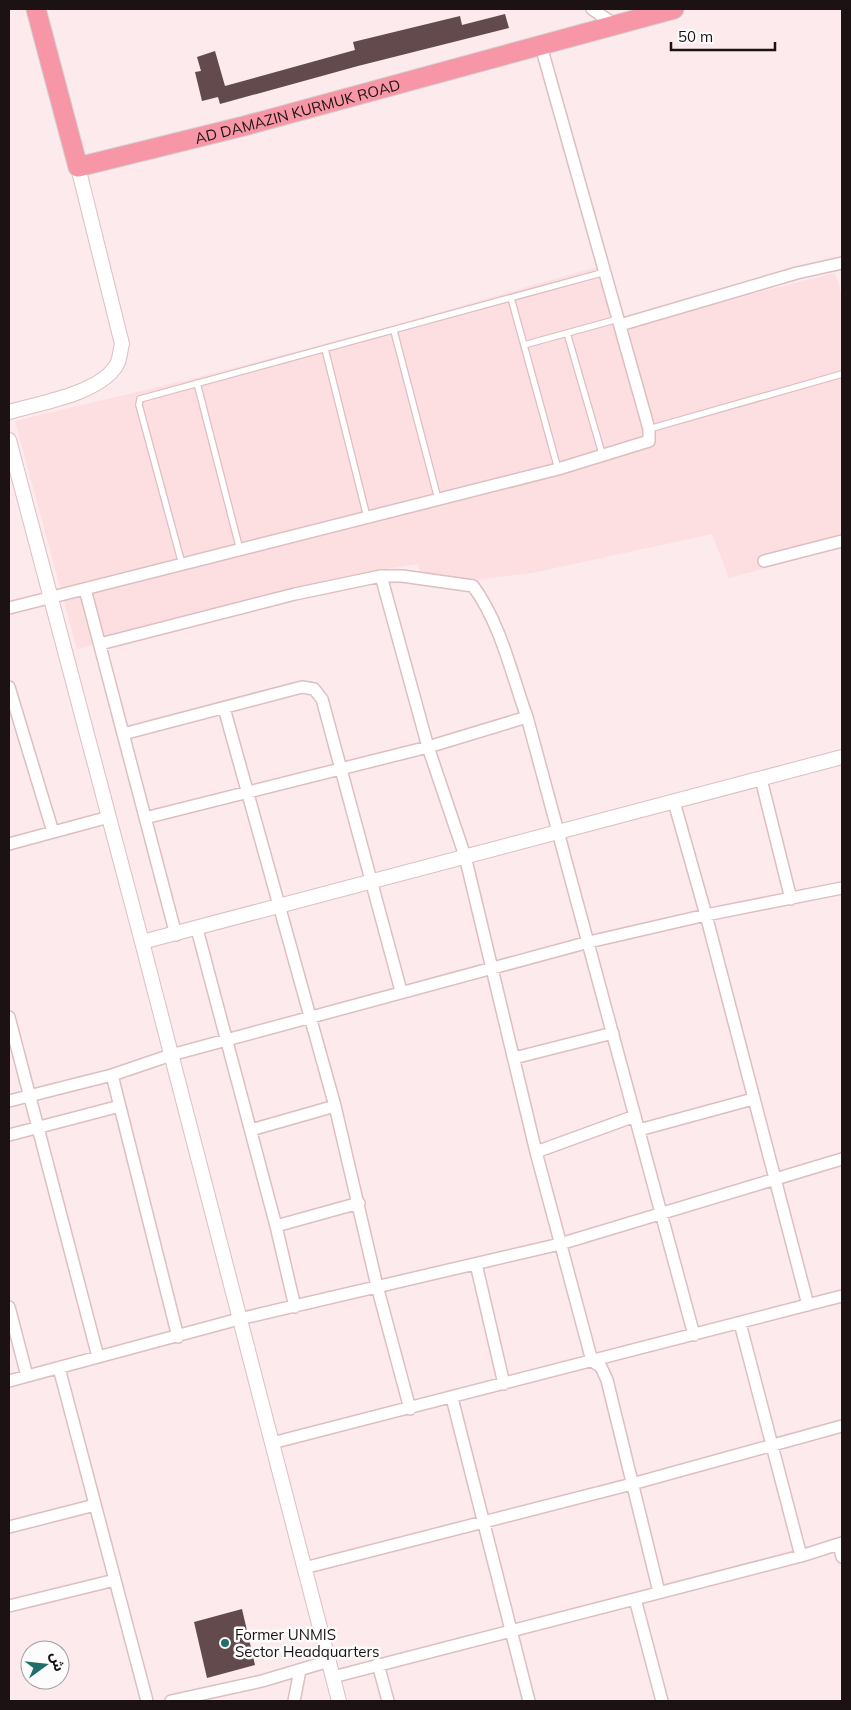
<svg xmlns="http://www.w3.org/2000/svg" width="851" height="1710" font-family="Mulish,'Noto Sans Arabic',sans-serif">
	<style>
		.built { fill: #fddee1 }
		.building { fill: #624a4d }
		.lines { fill: none; stroke-linecap: round; stroke-linejoin: round }
		.service-casing { stroke: #dcbfc2; stroke-width: 8 }
		.minor-casing { stroke: #dcbfc2; stroke-width: 14 }
		.tertiary-casing { stroke: #dcbfc2; stroke-width: 16 }
		.trunk-casing { stroke: #d2d0d0; stroke-width: 21 }
		.service { stroke: #fff; stroke-width: 5.5 }
		.minor { stroke: #fff; stroke-width: 11 }
		.tertiary { stroke: #fff; stroke-width: 14 }
		.trunk { stroke: #f796a6; stroke-width: 19 }
		.poi-dot { fill: #216d6a; stroke: #fcfcfc; stroke-width: 2 }
		.labels { text-anchor: middle; dominant-baseline: central; stroke-width: 5; stroke-linejoin: round; paint-order: stroke }
		.street-label { font-size: 15px; fill: #1c1213; stroke: #fcfcfc }
		.poi-label { font-size: 15px; fill: #1c1213; stroke: #fcfcfc; text-anchor: start }
	</style>
	<rect width="100%" height="100%" fill="#fceaec"/>
	<path class="built" d="M597 267 615 329 835 273 842 295V547L729 578 712 534 532 573 425 585 418 564 378 570 77 649 15 421 196 378 392 326Z"/>
	<path class="building" d="M505 14 509 28 358 66 220 104 218 97 202 101 195 72 201 71 197 57 215 51 225 86 355 50 353 42 460 16 462 25Z
		M242 1609 255 1665 207 1678 194 1622Z"/>
	<g class="lines">
		<g class="service-casing">
			<path id="service" d="M511 298 558 469
				M394 331 438 499
				M567 333 603 457
				M524 345 618 319
				M325 349 367 517
				M197 383 240 550
				M649 429 842 374
				M182 564 139 405 140 399 605 272"/>
		</g>
		<g class="minor-casing">
			<path id="minor" d="M592 9 614 24
				M620 325 797 273 842 263
				M764 561 842 541
				M381 576 428 747 465 856 536 1152 592 1361 601 1367 607 1380 659 1592
				M85 589 176 935
				M9 608 558 469 649 441V429L541 46
				M100 644 295 594 381 576H402L473 586C501 624 511 673 527 717L694 1335
				M9 687 53 832
				M224 708 335 1106 377 1286 410 1409
				M123 734 302 687 314 689 322 699 401 991
				M761 779 791 899
				M674 802 706 915 808 1305
				M145 818 428 747 527 717
				M9 844 109 817
				M197 929 276 1226 295 1307
				M9 1017 98 1357
				M514 1058 613 1033
				M112 1075 178 1337
				M9 1101 112 1075 171 1055 589 942 706 915 842 888
				M251 1130 335 1106
				M639 1130 753 1099
				M9 1135 120 1106
				M536 1152 635 1116
				M276 1226 359 1203
				M476 1264 504 1384
				M9 1307 27 1376
				M740 1323 801 1556
				M59 1368 147 1701
				M9 1381 239 1319 560 1244 842 1159
				M452 1398 529 1701
				M272 1443 842 1296
				M9 1527 95 1505
				M839 1544 842 1557
				M304 1568 632 1484 842 1426
				M635 1599 662 1701
				M9 1606 115 1580
				M378 1664 388 1701
				M333 1677 801 1556 842 1543
				M171 1701 262 1681 329 1661
				M294 1701 300 1670"/>
		</g>
		<g class="tertiary-casing">
			<path id="tertiary" d="M9 412C39 403 98 394 116 366 120 361 120 350 122 344L78 167
				M9 440 142 942 339 1701
				M142 942 842 757"/>
		</g>
		<g class="trunk-casing">
			<g id="trunk">
				<path id="s1" d="M36 9 78 167 244 126 674 9"/>
			</g>
		</g>
		<use href="#service" class="service"/>
		<use href="#minor" class="minor"/>
		<use href="#tertiary" class="tertiary"/>
		<use href="#trunk" class="trunk"/>
	</g>
	<circle class="poi-dot" cx="225" cy="1643" r="5"/>
	<g class="labels">
		<g class="street-label">
			<text stroke="none"><textPath href="#s1" startOffset="390">AD DAMAZIN KURMUK ROAD</textPath></text>
		</g>
		<g class="poi-label">
			<text x="235" y="1634">Former UNMIS<tspan x="235" dy="17">Sector Headquarters</tspan></text>
		</g>
	</g>
	<rect width="851" height="1710" fill="none" stroke="#1c1213" stroke-width="20"/>
	<g transform="translate(45 1665) rotate(75)"><circle r="24" fill="#fcfcfc" stroke="#a29e9f"/>
	<path d="M0-4L9 19L0 12L-9 19Z" fill="#216d6a"/>
	<text y="-8" font-size="14" font-weight="bold" text-anchor="middle" fill="#1c1213">ش</text>
	</g>
	<path d="M671 42v8h104v-8" fill="none" stroke="#1c1213" stroke-width="2.5"/>
	<text x="678" y="42" font-size="15" fill="#1c1213" stroke="#fcfcfc" stroke-width="4" paint-order="stroke">50 m</text>
</svg>
